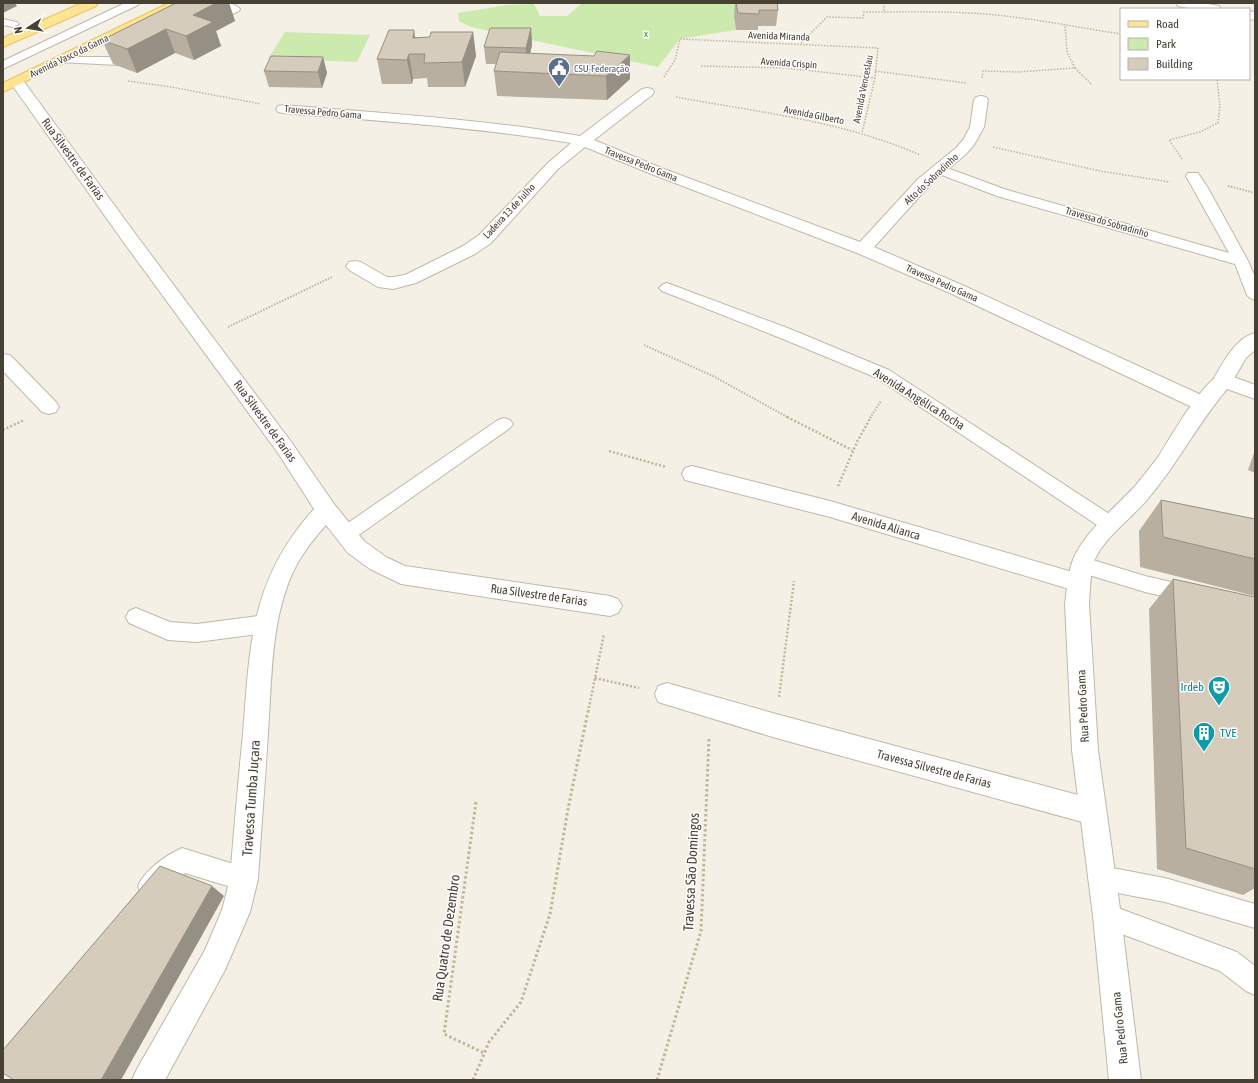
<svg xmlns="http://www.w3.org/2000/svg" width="1258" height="1083" font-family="'Asap Condensed',sans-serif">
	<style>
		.green { fill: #cceaad }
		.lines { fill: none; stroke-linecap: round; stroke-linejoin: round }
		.service-casing { stroke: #c0b8a8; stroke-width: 2 }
		.minor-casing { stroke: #c0b8a8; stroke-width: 2 }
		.tertiary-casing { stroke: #c0b8a8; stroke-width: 2 }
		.primary-casing { stroke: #e9c45f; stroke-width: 2 }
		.path-far3 { stroke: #c2b599; stroke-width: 1.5; stroke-dasharray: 1.5 1.5; stroke-linecap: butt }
		.path-far2 { stroke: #c2b599; stroke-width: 2; stroke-dasharray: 1.5 1.5; stroke-linecap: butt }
		.path-far1 { stroke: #c2b599; stroke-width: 2.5; stroke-dasharray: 2 2; stroke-linecap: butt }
		.path { stroke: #c2b599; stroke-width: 3; stroke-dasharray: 2.5 2.5; stroke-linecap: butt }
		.service { fill: #fff; fill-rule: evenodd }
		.minor { fill: #fff; fill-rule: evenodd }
		.tertiary { fill: #fff; fill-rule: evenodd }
		.primary { fill: #ffe494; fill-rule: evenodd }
		.wall { fill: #b8afa1 }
		.shaded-wall { fill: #968f83 }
		.building { fill: #d6ccbb; stroke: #968f83 }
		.labels { text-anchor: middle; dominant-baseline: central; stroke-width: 3; stroke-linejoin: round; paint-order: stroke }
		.far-park-label { font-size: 10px; fill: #437b26; stroke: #fff }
		.far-street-label { font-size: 10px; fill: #474035; stroke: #fff }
		.far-service-label { font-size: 10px; fill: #4e5e75; stroke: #fff; text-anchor: start }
		.street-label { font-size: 12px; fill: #474035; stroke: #fff }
		.culture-label { font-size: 12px; fill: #0d838f; stroke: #fff; text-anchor: end }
		.near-street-label { font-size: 14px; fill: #474035; stroke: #fff }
	</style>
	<rect width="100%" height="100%" fill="#f4f0e6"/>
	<path class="green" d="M582 3H734L745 11 734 16 736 30 680 39 658 67 471 27 459 21 458 13 507 5 534 4 540 16H567Z
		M285 32 370 35 357 62 268 59Z"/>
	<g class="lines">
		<g class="service-casing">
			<path id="service" d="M125 3H139L138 5 3 69V61Z
				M214 3C223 3 234 2 240 9L239 11 222 19 217 16 226 9 215 5Z
				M3 19 17 22 19 24 13 27 3 25Z
				M63 57H118L122 59 124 61 122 63 118 65 59 62 57 60 59 58Z
				M939 165 1007 190 1229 253 1186 176 1188 173H1198L1208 188 1248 261 1255 277V300L1250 298 1247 295 1235 264 997 196 934 172 932 169 934 166Z
				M667 283 790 329 889 370 1117 519 1119 524 1117 529 1110 531 1103 529 877 378 778 337 662 291 659 288 662 285Z
				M504 418 510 420 513 424 510 428 353 539 346 541 339 539 337 534 339 529 498 420Z
				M1083 557 1145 576 1189 586 1196 588 1199 594 1196 600 1189 602 1145 592 1076 571 1073 565 1076 559Z
				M136 608 170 622 197 624 266 615 273 618 276 624 273 630 266 633 197 642 168 640 129 623 126 617 129 611Z
				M182 848 253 870 256 879 253 888 244 891 185 873 159 895 150 898 141 895 138 886C145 870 166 855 182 848Z
				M1102 866 1165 878 1255 904V928L1165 902 1102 890 1093 887 1090 878 1093 869Z
				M1107 904 1237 952 1255 966V995L1246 991 1220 971 1098 925 1095 916 1098 907Z"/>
		</g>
		<g class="minor-casing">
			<path id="minor" d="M17 78 22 79 134 232 292 443 334 504 364 541 386 557 405 566 610 596 618 599 622 606 618 613 610 616 401 584 370 569 348 553 326 525C315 537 305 550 297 564 270 615 272 678 268 734 265 782 261 831 258 879L250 912 225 970 165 1080H132L137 1069 205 950 222 910 230 879C234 831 238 782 243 734 250 645 250 580 314 509L278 453 122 240 10 82 12 79Z
				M647 88 652 89 654 92 652 95 594 140 664 169 860 242 918 179 956 148 963 140 970 127 974 100 976 97 981 96 986 97 988 100 984 127 974 145 966 154 930 185 874 247 962 285 1210 399 1213 404 1210 409 1203 411 1196 409 950 293 857 253 654 175 585 147 558 169 491 243 475 254 416 283 393 289 378 287 349 270 346 266 349 262 355 261 361 262 387 277H393L405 275 463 246 479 235 548 163 571 143C476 127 379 121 283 113L278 112 276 109 278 106 283 105C382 113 482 119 580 136L642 89Z
				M1255 333V350L1246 358 1230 385 1223 387 1216 385 1213 380C1223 363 1235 338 1255 333Z
				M3 354 10 355 56 402 59 407 56 412 49 414 42 412 3 371Z
				M692 466 830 501 1079 574 1087 576 1090 583 1087 590 1079 592 830 517 685 480 682 474 685 468Z
				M667 683 776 714 1093 799 1102 803 1106 812 1102 821 1093 825 776 738 658 702 655 694 658 686Z"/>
		</g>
		<g class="tertiary-casing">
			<path id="tertiary" d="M1176 3H1203L1219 6 1221 9H1194L1178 6Z
				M1249 11 1255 12V20L1249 19Z
				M1223 373 1255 385V399L1227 389C1199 422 1179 461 1151 495 1135 516 1106 535 1095 559 1090 572 1090 590 1089 604L1098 750 1121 916 1141 1080H1109L1093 916 1072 750 1065 604C1067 588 1068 568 1076 553 1091 526 1115 508 1136 485 1144 475 1153 464 1160 454 1172 435 1204 379 1223 373Z"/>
		</g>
		<g class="primary-casing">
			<path id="primary" d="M82 3H98L96 6 3 47V38Z
				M169 3H185L183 6 3 92V83Z"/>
		</g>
		<path class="path-far3" d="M884 3V12
			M801 43 827 17 863 18 864 12C905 12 945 11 986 14 1031 18 1076 27 1121 34
			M701 66 786 68 875 78
			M1075 68 1092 85
			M875 71 966 83
			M664 77 675 60 680 39 878 48 875 78 862 133
			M982 78 983 71 1018 72 1075 68 1067 52 1065 25
			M128 81 171 87 261 104
			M676 97C758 112 843 121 920 155
			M993 147 1100 171 1170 182
			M1182 159 1169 140 1200 132 1218 123 1220 105 1217 79"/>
		<path class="path-far2" d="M1228 186 1255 193
			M228 327 332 277
			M644 345 713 376 789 418
			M870 418 881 401"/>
		<path class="path-far1" d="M787 417 852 450
			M3 430 24 420
			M609 451 666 467
			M838 486 857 442 871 417
			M595 678 639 688
			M779 697 794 581
			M588 712 604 634"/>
		<path class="path" d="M476 802 444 1034 484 1053
			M473 1080 489 1042 521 1002 550 914 568 809 588 711
			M657 1080 701 931 709 737"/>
		<use href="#service" class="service"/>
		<use href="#minor" class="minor"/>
		<use href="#tertiary" class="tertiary"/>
		<use href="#primary" class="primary"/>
	</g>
	<path class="wall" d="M176 3H229L235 21 216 31 221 46 194 60 175 53 137 73 113 64 102 40Z
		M735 3H777L778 10 776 26H758V30H736L734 16Z
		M531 28 532 45 530 54 630 79 607 100 497 96 494 71 496 64H486L484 47Z
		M473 32 476 56 465 87H428L427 78 413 79 412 84H382L377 59 416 37H430Z
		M323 57 327 73 322 88 269 87 264 71Z
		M1255 450V473L1248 470Z
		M1161 500 1255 519V596L1140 567 1139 531Z
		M1173 579 1255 597V888L1243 895 1157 869 1149 609Z"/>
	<path class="shaded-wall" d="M3 3H15L17 6 3 13Z
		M216 3H229L235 21 216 31 221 46 194 60 186 36 193 15Z
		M531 28 532 45 527 65 526 48Z
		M166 29 175 53 137 73 127 49Z
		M414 30 418 54 413 38Z
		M473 32 476 56 465 87 462 62Z
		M409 54 413 79 412 84 407 60Z
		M630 55V79L607 100 606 76Z
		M323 57 327 73 322 88 318 72Z
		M212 886 224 896 121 1080H101Z"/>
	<path class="building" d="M176 3H216L193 15 213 22 186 36 166 29 127 49 102 40Z
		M736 3H777L778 10H759V14L738 13Z
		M490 28H531L526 48 484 47Z
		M389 30H414L413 38 430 37 431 32H473L462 62 424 63 425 54H409L407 60 377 59Z
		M597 51 630 55 606 76 494 71 500 52 594 56Z
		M271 56 323 57 318 72 264 71Z
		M1161 500 1255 519V559L1163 537Z
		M1173 579 1255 597V869L1186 848Z
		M160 866 212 886 101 1080H14L3 1073V1050Z"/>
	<defs>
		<g id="civic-pin" transform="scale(1.15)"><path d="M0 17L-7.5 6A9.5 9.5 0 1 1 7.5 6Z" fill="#5c6f8a" stroke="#fff"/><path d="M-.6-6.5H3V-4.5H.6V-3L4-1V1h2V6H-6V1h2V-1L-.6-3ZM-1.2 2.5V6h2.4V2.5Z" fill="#fff"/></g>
		<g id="theatre-pin" transform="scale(1.15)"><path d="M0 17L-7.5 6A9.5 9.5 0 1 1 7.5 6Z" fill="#0f9aa8" stroke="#fff"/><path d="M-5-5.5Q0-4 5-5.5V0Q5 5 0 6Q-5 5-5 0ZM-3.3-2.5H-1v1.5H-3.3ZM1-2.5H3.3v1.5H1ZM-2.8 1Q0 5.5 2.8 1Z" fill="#fff"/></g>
		<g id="building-pin" transform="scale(1.15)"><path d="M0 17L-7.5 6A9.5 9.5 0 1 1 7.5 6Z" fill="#0f9aa8" stroke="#fff"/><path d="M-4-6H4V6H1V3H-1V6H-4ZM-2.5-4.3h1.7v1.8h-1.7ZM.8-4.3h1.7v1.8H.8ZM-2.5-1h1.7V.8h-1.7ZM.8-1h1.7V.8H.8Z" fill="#fff"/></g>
	</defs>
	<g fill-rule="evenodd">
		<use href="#civic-pin" x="559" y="68"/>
		<use href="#theatre-pin" x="1219" y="687"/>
		<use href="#building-pin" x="1204" y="733"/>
	</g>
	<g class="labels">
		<g class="far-park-label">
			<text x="646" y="33">x</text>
		</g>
		<g class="far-street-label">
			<text transform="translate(779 36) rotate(2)">Avenida Miranda</text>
			<text transform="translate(69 56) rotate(-26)">Avenida Vasco da Gama</text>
			<text transform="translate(789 63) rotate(4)">Avenida Crispin</text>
			<text transform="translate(863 89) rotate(-79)">Avenida Venceslau</text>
			<text transform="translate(323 112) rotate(5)">Travessa Pedro Gama</text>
			<text transform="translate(814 115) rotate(11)">Avenida Gilberto</text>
			<text transform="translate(641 164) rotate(22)">Travessa Pedro Gama</text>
			<text transform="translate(931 179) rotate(-43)">Alto do Sobradinho</text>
			<text transform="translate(509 211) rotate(-47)">Ladeira 13 de Julho</text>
			<text transform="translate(1107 222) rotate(16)">Travessa do Sobradinho</text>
			<text transform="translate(942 283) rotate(24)">Travessa Pedro Gama</text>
		</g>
		<g class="far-service-label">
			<text x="574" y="68">CSU-Federação</text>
		</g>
		<g class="street-label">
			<text transform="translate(73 159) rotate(54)">Rua Silvestre de Farias</text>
			<text transform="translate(919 399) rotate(32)">Avenida Angélica Rocha</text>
			<text transform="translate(265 421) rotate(54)">Rua Silvestre de Farias</text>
			<text transform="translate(886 526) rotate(17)">Avenida Alianca</text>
			<text transform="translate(539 595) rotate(8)">Rua Silvestre de Farias</text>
			<text transform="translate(1083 706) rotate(-93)">Rua Pedro Gama</text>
			<text transform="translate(934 769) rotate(15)">Travessa Silvestre de Farias</text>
			<text transform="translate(1120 1028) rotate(-96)">Rua Pedro Gama</text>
		</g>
		<g class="culture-label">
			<text x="1204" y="687">Irdeb</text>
			<text x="1220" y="733" text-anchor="start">TVE</text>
		</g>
		<g class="near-street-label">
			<text transform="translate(251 798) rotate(-86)">Travessa Tumba Juçara</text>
			<text transform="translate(691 872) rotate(-87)">Travessa São Domingos</text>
			<text transform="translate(446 938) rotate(-82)">Rua Quatro de Dezembro</text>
		</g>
	</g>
	<rect width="1258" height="1083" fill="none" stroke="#474035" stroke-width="8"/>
	<rect x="1120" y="8" width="130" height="72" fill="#ffffff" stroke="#b5b3ae"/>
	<rect x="1128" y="21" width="20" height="6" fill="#ffe494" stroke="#b5b3ae"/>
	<text x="1156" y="28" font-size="12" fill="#474035">Road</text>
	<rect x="1128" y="38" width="20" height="12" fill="#cceaad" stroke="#b5b3ae"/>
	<text x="1156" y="48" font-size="12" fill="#474035">Park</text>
	<rect x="1128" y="58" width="20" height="12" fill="#d6ccbb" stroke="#b5b3ae"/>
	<text x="1156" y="68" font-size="12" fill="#474035">Building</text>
	<g transform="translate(28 28) rotate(258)" stroke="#ffffff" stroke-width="3" paint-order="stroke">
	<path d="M0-3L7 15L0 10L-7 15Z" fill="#474035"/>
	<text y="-6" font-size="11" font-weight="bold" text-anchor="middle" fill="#474035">N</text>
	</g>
</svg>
